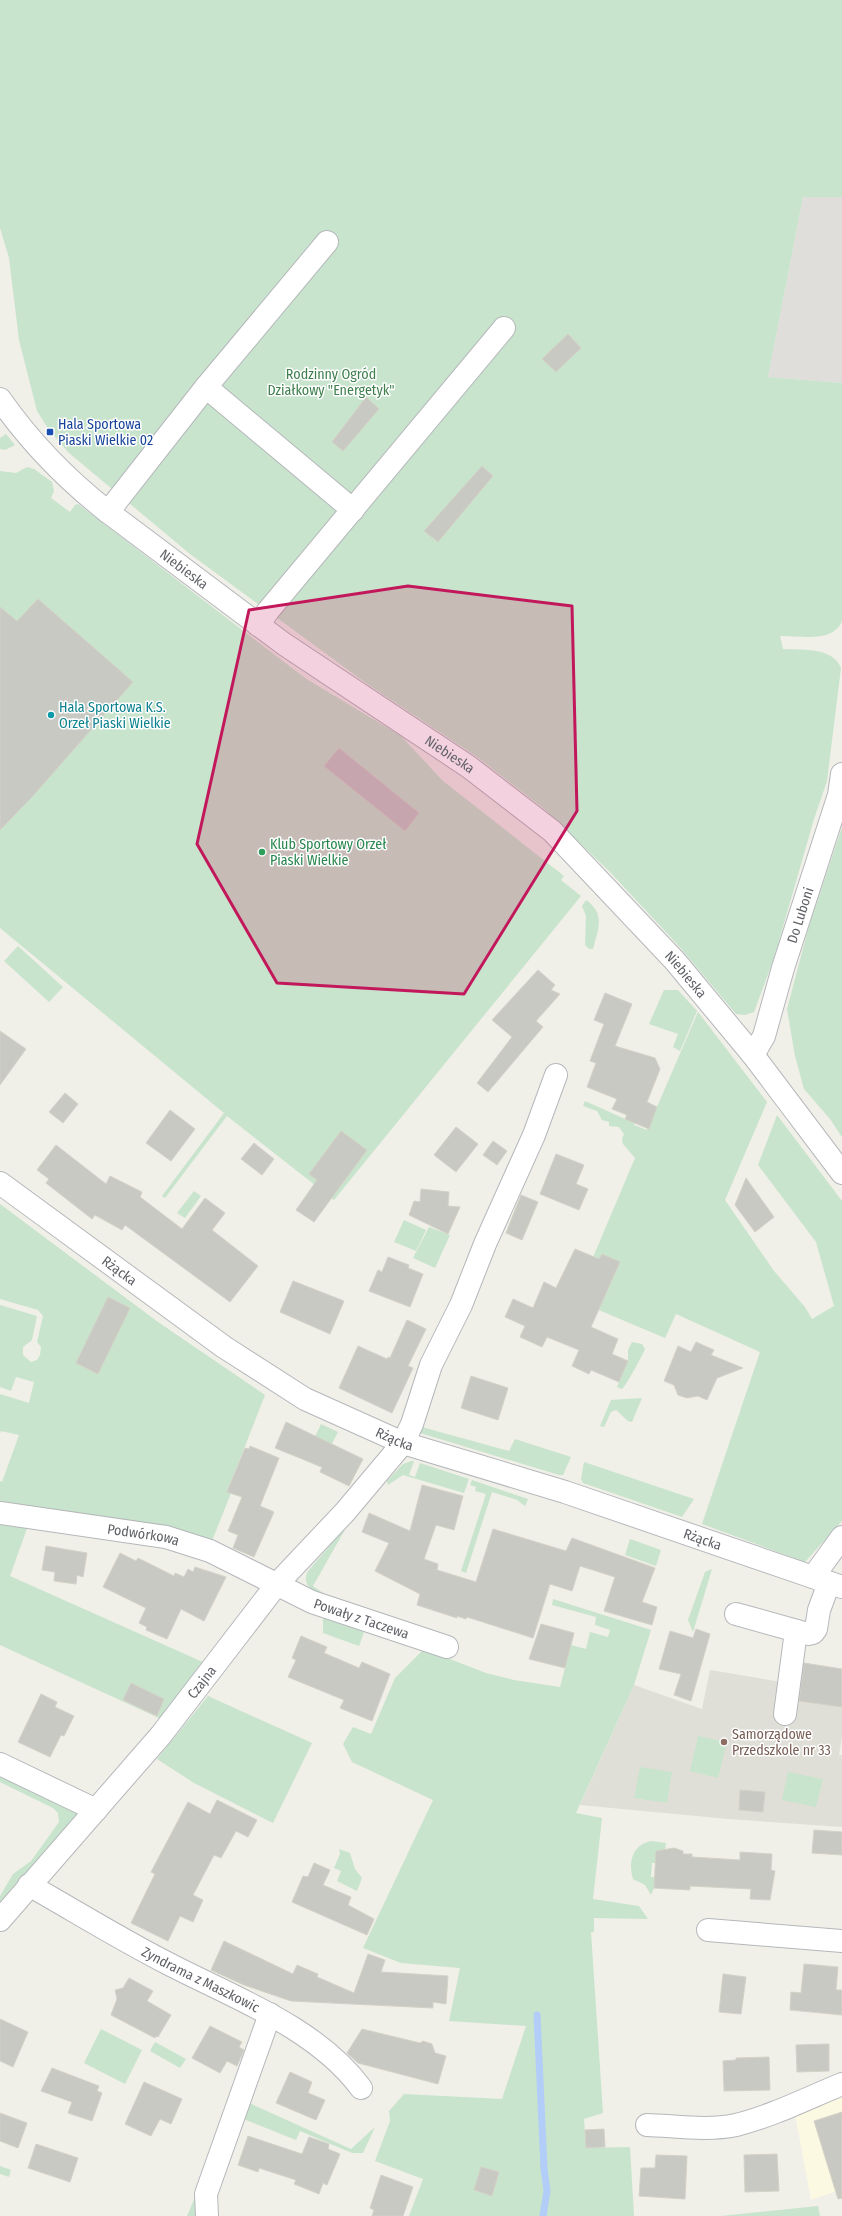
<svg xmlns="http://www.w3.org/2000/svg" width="842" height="2216" font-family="'Fira Sans Condensed',sans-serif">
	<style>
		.commercial { fill: #fbf9e2 }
		.industrial { fill: #dfdeda }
		.education { fill: #e0dfd7 }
		.green { fill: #c8e4cd }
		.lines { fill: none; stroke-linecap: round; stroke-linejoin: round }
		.stream { stroke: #b2cdf7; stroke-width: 7 }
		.building { fill: #c9c9c3; stroke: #d4d2c7 }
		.minor-casing { stroke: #b5b7bb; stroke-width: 24 }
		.minor { stroke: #fff; stroke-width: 22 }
		.marked { fill: #c2185b; fill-opacity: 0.2; stroke: #c2185b; stroke-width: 3; stroke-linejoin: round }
		.transit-dot { fill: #1a4fb4; stroke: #fff; stroke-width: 1.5 }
		.culture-dot { fill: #0f9aa8; stroke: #fff; stroke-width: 1.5 }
		.leisure-dot { fill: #2e9e5b; stroke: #fff; stroke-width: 1.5 }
		.education-dot { fill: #8d6e63; stroke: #fff; stroke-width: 1.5 }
		.labels { text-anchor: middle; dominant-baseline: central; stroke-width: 3; stroke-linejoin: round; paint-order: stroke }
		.park-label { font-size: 14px; fill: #3e7f4c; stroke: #fff }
		.transit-label { font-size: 14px; fill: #164399; stroke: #fff; text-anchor: start }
		.street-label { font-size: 14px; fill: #606267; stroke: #fff }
		.culture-label { font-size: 14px; fill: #0d838f; stroke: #fff; text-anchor: start }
		.leisure-label { font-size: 14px; fill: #27864d; stroke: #fff; text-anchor: start }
		.education-label { font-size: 14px; fill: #785e54; stroke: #fff; text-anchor: start }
	</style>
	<rect width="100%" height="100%" fill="#f0efe8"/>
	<path class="commercial" d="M842 2089V2189L811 2200 794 2109Z"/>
	<path class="industrial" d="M803 197H842V383L768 377Z"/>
	<path class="education" d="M802 1663 842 1669V1737L839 1755H842V1827L728 1819 580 1805 634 1685 702 1709 710 1670 800 1685Z"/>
	<path class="green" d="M0 0H842V197H803L768 377 842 383V621C833 644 798 635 780 636L783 649C802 650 833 647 841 668L827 781 814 819 774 958 754 1012 745 1015 736 1014 677 944 609 871 543 808 477 757 370 686 190 554 69 453 49 430 37 411 19 340 9 258 0 228Z
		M6 434 15 445 5 450 0 449V438Z
		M27 467 34 469 52 482 54 491 51 498 70 512 75 505 78 504 305 678 401 736 443 781 564 876 561 880 581 896 334 1200 227 1116 165 1198 162 1196 224 1113 0 928V471L16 473Z
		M842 827V1137L830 1119 804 1089 795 1056 787 1009 809 926Z
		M586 900C606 914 598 929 593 949H589L585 945 586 916 582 906Z
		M18 946 63 987 49 1002 4 961Z
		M664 990H678L697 1011 680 1051 673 1047 678 1034 649 1024Z
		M698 1012 767 1102 725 1200 774 1271 805 1307 812 1319 834 1306 816 1242 758 1165 777 1115 842 1201V1521L805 1562 702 1524 760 1352 676 1314 665 1338 575 1300 635 1158 623 1144 622 1139 624 1134 619 1127 609 1126V1122L602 1120 597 1111 583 1106 585 1101 634 1123V1125L647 1130Z
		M194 1191 201 1196 185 1218 177 1213Z
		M0 1204 158 1322 265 1395 227 1492 231 1493 212 1541 0 1503V1481L2 1482 19 1435 1 1431 0 1433V1394L29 1403 34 1382 16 1377 11 1391 0 1387V1305L37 1316 32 1340 23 1347V1355L31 1362 37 1360 40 1355 41 1347 37 1342 43 1316 38 1310 0 1299Z
		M404 1220 426 1230 416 1251 394 1242Z
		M429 1227 450 1235 435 1268 413 1258Z
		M632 1342 642 1344 645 1349C642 1356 626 1386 622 1389L617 1387 628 1361V1350Z
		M642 1398 632 1422 628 1421 616 1410 611 1412 604 1427 600 1426 611 1400Z
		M321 1424 338 1432 320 1467 304 1460Z
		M418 1426 509 1451 515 1439 571 1457 563 1475H559L420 1433Z
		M411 1461H414L409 1475 415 1477 420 1463 469 1479 464 1493 403 1475 388 1485 387 1481 403 1464Z
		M584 1462 694 1499 682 1517 583 1483 581 1479Z
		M472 1480 528 1499 525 1506 517 1500 492 1492 466 1573 461 1571 486 1494 475 1491 476 1487 470 1485Z
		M0 1521 29 1523 10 1576 205 1663 161 1719 0 1645Z
		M347 1526 313 1586 335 1601 416 1629V1632L395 1627 330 1603 331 1600C320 1596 299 1587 308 1571Z
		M630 1539 661 1550 656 1566 625 1555Z
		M712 1569 693 1632 688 1620 705 1572Z
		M553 1599 651 1630 634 1685 576 1813 602 1818 593 1899 639 1906 648 1919 594 1918V1932H591L603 2113 584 2119 586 2148 630 2147 634 2216H409L423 2179 375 2161 390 2121 389 2111 404 2094 502 2099 526 2026 449 2021 460 1968 401 1963 363 1948 433 1800 352 1762 343 1744 353 1727 371 1734 395 1678 424 1649 486 1673 514 1680 560 1687 571 1645 586 1649 590 1632 608 1637 610 1630 595 1625 596 1617 552 1605Z
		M323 1618 364 1632 359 1646 323 1633Z
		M208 1696 312 1743 273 1823 194 1783 157 1759Z
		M698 1736 727 1742 718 1778 690 1771Z
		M640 1767 672 1772 667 1803 634 1798Z
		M0 1772 82 1811 0 1904V1896L13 1874 31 1861 59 1822 58 1813 53 1808 0 1782Z
		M788 1772 823 1779 816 1807 782 1800Z
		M652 1841 666 1843 665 1851H656V1863H652L651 1877H655L654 1888 651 1895 645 1885 633 1879C628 1863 632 1844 652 1841Z
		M339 1849 350 1853 355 1869 362 1878 357 1891 337 1881 341 1871 334 1868 340 1854Z
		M101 2029 142 2050 125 2084 84 2063Z
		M155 2042 186 2059 180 2068 150 2051Z
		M247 2102 351 2149 375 2127 363 2153H352L300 2131 296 2140 241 2118Z
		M0 2166 11 2170 9 2177 0 2174Z
		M201 2183 198 2216H187Z
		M818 2206 820 2216H721Z"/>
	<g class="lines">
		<path class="stream" d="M537 2015 544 2168 547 2191 543 2216"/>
	</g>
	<path class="building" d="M568 334 581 348 556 372 542 359Z
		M366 397 379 409 343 451 332 442Z
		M482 466 493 476 438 542 424 531Z
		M38 599 133 682 32 797 0 830V607L17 621Z
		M339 748 419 813 405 831 324 766Z
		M538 970 555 985 551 990 560 994 536 1021 543 1027 488 1092 477 1083 512 1037 492 1020Z
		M605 993 632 1004 615 1046 655 1058 660 1069 647 1102 657 1107 649 1129 625 1119 627 1115 612 1109 617 1099 587 1087 596 1063 590 1061 604 1024 594 1020Z
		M0 1031 26 1049 0 1085Z
		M65 1093 78 1104 63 1123 49 1112Z
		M170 1110 195 1129 171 1161 146 1143Z
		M456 1127 478 1144 456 1172 434 1155Z
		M341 1131 367 1150 314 1222 296 1210 317 1180 309 1174Z
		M493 1141 507 1151 497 1165 483 1155Z
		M254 1143 274 1159 262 1175 241 1159Z
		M56 1145 106 1184 110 1176 142 1192 140 1197 182 1229 205 1198 225 1213 212 1230 258 1266 230 1302 125 1225 122 1230 95 1215 92 1219 46 1183 49 1179 37 1170Z
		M556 1154 584 1165 576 1184 588 1189 579 1210 540 1194Z
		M746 1178 774 1217 755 1232 735 1205Z
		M421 1189 449 1192 448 1206 460 1207 448 1234 409 1215 414 1201 420 1202Z
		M521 1195 538 1202 522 1240 506 1233Z
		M575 1249 599 1259 602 1254 620 1262 591 1327 618 1339 612 1354 628 1361 619 1382 591 1370 589 1374 572 1366 579 1350 547 1337 542 1347 520 1337 525 1326 505 1317 513 1299 533 1308 544 1282 556 1288Z
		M388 1257 409 1265 408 1268 423 1274 410 1307 369 1291 378 1270 382 1272Z
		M293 1281 344 1301 330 1334 280 1312Z
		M108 1297 130 1308 98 1374 76 1363Z
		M407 1320 426 1329 408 1366 413 1368 392 1413 339 1388 358 1346 387 1359 388 1357 390 1358Z
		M696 1342 714 1350 711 1355 743 1368 717 1378 707 1400 698 1396 687 1398 678 1395 674 1385 664 1381 678 1346 691 1352Z
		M471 1376 508 1388 498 1420 461 1408Z
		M286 1422 363 1459 349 1486 320 1472 322 1467 275 1448Z
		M250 1446 279 1458 260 1506 274 1512 254 1557 233 1548 238 1535 228 1531 242 1497 227 1492 245 1448 249 1449Z
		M422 1485 463 1496 454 1530 436 1525 424 1559 438 1564 437 1570 476 1582 493 1529 566 1551 572 1538 655 1568 642 1602 657 1607 652 1625 604 1611 615 1577 580 1566 572 1591 550 1584 533 1638 467 1617 466 1619 457 1616V1618L417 1605 420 1594 375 1571 389 1543 362 1532 369 1513 410 1531Z
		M46 1546 87 1553 83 1577 77 1575 76 1584 54 1581 55 1572 42 1570Z
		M120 1553 136 1561 138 1558 174 1576 175 1573 184 1577 188 1569 193 1572 195 1567 226 1577 204 1621 181 1609 167 1639 146 1630 147 1627 139 1623 146 1608 103 1587Z
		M541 1624 574 1633 565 1668 529 1659Z
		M696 1629 710 1634 691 1701 674 1695 681 1674 659 1669 670 1631 693 1638Z
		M301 1636 327 1647 324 1653 359 1668 362 1662 390 1674 372 1721 340 1708 344 1700 288 1677 296 1660 292 1658Z
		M804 1663 842 1669V1707L799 1701Z
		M131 1683 164 1699 157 1716 123 1700Z
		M41 1694 57 1702 55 1707 74 1716 64 1736 61 1735 50 1757 18 1742Z
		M740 1790 765 1792 763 1812 739 1810Z
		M217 1800 257 1820 248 1837 236 1831 221 1858 214 1855 193 1895 203 1900 193 1922 180 1916 168 1941 131 1923 155 1874 151 1872 188 1802 210 1814Z
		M814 1830 842 1832V1855L812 1853Z
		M674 1848 683 1851V1854H692V1857L740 1860V1852L772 1854 771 1870 775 1871 770 1900 750 1899 751 1889 690 1886V1890L654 1888 656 1851Z
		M314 1863 330 1870 323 1885 351 1897 348 1905 374 1919 367 1935 292 1902 303 1876 308 1877Z
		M224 1941 293 1974 297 1965 318 1974 317 1977 354 1993 368 1954 385 1960 381 1972 448 1976 446 2004 433 2002V2008L291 2001 244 1985 211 1970Z
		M804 1964 838 1967 836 1990H842V2015L790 2010 791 1992 801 1993Z
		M723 1974 746 1977 741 2014 719 2012Z
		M129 1978 153 1991 147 2001 171 2015 158 2037 156 2036 155 2038 111 2015 117 1999 115 1990 123 1988Z
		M0 2019 28 2032 13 2067 0 2061Z
		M210 2026 242 2042 239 2047 244 2050 237 2066 227 2061 220 2073 192 2058Z
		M362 2029 420 2043 423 2041 432 2044 435 2053 446 2056 438 2084 358 2063 347 2053Z
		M829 2044V2071L797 2072 796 2045Z
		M769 2057 770 2090 724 2091 723 2061 736 2060V2058Z
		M52 2068 99 2086 97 2091 102 2093 92 2121 68 2113 72 2102 41 2091Z
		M290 2072 312 2082 308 2093 325 2100 316 2120 276 2103Z
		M144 2082 182 2099 171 2124 160 2119 151 2136 125 2124Z
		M842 2112V2198L838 2199 814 2121Z
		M0 2113 27 2123 18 2148 0 2141Z
		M604 2129 605 2147 586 2148 585 2130Z
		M248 2136 302 2154 309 2137 329 2144 328 2149 340 2154 327 2185 323 2183 319 2194 294 2184 296 2180 259 2168 258 2172 238 2165Z
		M36 2144 78 2158 70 2182 28 2168Z
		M777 2154 779 2191 745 2192 744 2155Z
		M656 2155 687 2156 685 2199 639 2196 641 2168H655Z
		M481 2167 499 2172 492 2196 474 2190Z
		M381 2175 413 2187 403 2216H372L374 2210 370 2208Z"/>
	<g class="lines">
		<g class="minor-casing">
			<g id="minor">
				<path d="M206 387 353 510"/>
				<path id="s1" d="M0 399C30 442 66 479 108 512L284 644 469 767 552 831 675 961 753 1055 842 1173"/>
				<path d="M108 512 206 387 327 242"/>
				<path d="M258 625 268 611 504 328"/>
				<path id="s2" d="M753 1055 764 1036 783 968 839 795 842 774"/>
				<path id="s3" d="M0 1183 224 1347 305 1399 403 1443 565 1492 842 1587"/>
				<path id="s4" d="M0 1513 166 1537 210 1551 312 1602 447 1647"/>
				<path d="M813 1577 842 1537"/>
				<path d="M736 1614 808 1634 813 1633 816 1629 819 1610 829 1583"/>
				<path d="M785 1714 796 1631"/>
				<path d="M0 1764 96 1810"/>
				<path id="s5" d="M29 1885C75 1911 120 1939 167 1963 232 1997 316 2027 361 2088"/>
				<path id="s6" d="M0 1920 161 1735 277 1584 345 1512 403 1443 412 1424 431 1365 461 1305 485 1244 534 1135 556 1075"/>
				<path d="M708 1930 842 1941"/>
				<path d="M647 2125C676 2126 708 2131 736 2125 772 2116 808 2098 842 2084"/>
				<path d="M207 2216 206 2194 270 2014"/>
			</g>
		</g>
		<use href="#minor" class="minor"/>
	</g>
	<path class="marked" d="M408 586 572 606 577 811 464 994 277 983 197 844 249 610Z"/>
	<rect class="transit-dot" x="46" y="428" width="8" height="8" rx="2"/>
	<circle class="culture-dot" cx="51" cy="715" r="4"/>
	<circle class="leisure-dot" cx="262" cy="852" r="4"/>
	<circle class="education-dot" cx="724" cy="1742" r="4"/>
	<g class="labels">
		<g class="park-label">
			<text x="331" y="374">Rodzinny Ogród<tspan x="331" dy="16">Działkowy "Energetyk"</tspan></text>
		</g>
		<g class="transit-label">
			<text x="58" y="424">Hala Sportowa<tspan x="58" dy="16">Piaski Wielkie 02</tspan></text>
		</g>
		<g class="street-label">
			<text stroke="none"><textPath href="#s1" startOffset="252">Niebieska</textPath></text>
			<text stroke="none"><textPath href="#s1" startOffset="576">Niebieska</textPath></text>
			<text stroke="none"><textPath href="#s2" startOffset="148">Do Luboni</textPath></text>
			<text stroke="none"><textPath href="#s1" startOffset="900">Niebieska</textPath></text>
			<text stroke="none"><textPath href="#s3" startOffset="148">Rżącka</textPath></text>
			<text stroke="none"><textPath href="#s3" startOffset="472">Rżącka</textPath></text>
			<text stroke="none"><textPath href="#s4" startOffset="145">Podwórkowa</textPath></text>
			<text stroke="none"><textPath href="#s3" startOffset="796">Rżącka</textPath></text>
			<text stroke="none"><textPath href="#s4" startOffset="380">Powały z Taczewa</textPath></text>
			<text stroke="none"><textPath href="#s6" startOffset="312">Czajna</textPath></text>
			<text stroke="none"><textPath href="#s5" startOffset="196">Zyndrama z Maszkowic</textPath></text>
		</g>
		<g class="culture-label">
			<text x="59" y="707">Hala Sportowa K.S.<tspan x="59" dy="16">Orzeł Piaski Wielkie</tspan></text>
		</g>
		<g class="leisure-label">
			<text x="270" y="844">Klub Sportowy Orzeł<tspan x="270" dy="16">Piaski Wielkie</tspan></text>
		</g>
		<g class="education-label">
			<text x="732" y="1734">Samorządowe<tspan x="732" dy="16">Przedszkole nr 33</tspan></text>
		</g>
	</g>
</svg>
